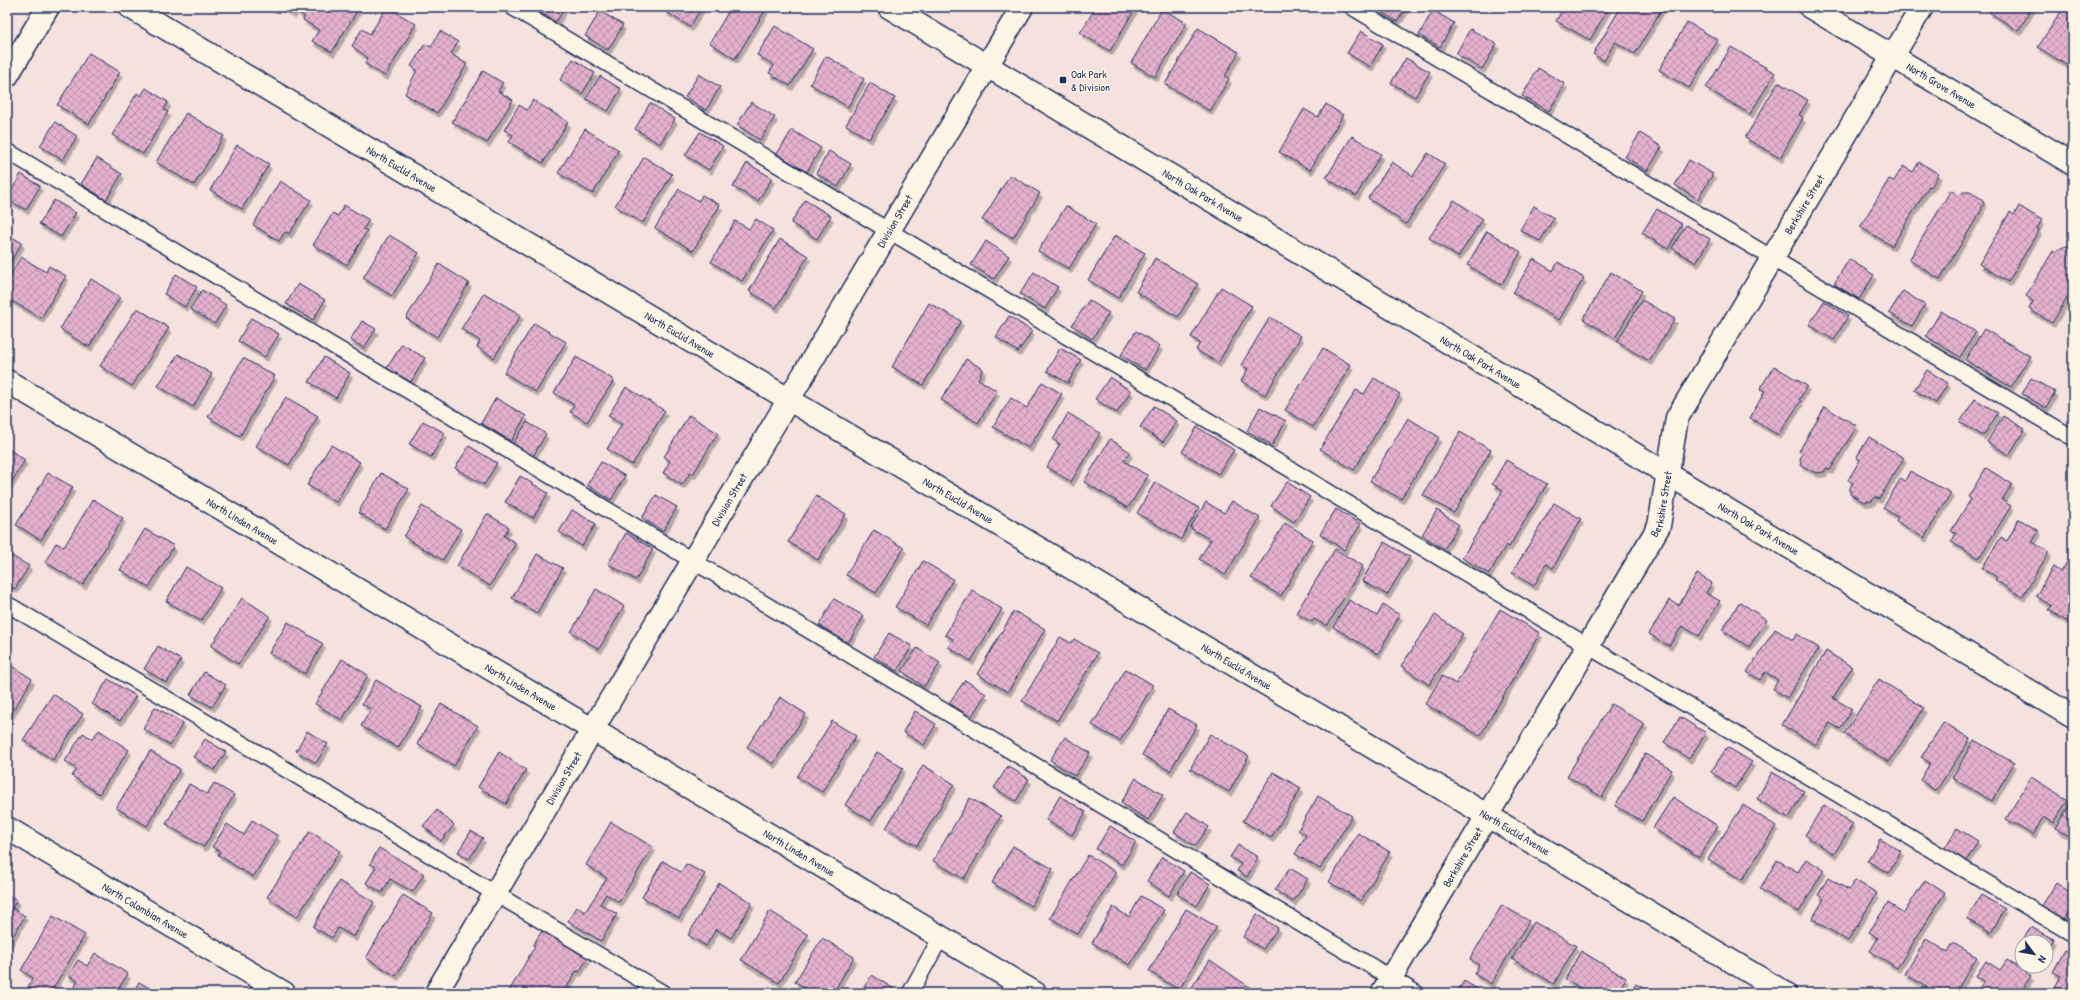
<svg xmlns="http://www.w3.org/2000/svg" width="2080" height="1000" font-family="'Patrick Hand',sans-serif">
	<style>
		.building { fill: url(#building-cross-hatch); stroke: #1b2f5e; filter: url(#shadow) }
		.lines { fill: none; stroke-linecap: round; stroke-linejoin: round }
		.service-casing { stroke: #1b2f5e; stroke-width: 18 }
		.minor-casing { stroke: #1b2f5e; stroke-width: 25 }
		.tertiary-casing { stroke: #1b2f5e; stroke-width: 25 }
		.service { stroke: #fcf5e5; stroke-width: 15 }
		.minor { stroke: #fcf5e5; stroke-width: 22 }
		.tertiary { stroke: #fcf5e5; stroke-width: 22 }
		.poi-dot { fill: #1b2f5e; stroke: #fcf5e5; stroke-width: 1.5 }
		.labels { text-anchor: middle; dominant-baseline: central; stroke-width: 3; stroke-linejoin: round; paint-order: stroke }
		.poi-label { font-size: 11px; fill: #1b2f5e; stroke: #fcf5e5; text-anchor: start }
		.street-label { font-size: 11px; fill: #1b2f5e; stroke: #fcf5e5 }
	</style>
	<defs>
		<pattern id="building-cross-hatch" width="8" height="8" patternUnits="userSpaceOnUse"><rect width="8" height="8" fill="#e5b1cd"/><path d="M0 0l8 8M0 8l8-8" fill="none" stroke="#b990aa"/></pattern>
		<filter id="shadow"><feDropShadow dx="2.5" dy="4.5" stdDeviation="0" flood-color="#0004"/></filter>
	</defs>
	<rect width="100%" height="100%" fill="#f5e1de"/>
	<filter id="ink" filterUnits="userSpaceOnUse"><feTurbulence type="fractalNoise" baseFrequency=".025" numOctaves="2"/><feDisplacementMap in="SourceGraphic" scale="8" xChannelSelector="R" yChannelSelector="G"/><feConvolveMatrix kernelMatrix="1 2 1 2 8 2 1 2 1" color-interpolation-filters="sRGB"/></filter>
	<g filter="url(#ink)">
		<path class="building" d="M281 7H298L293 14Z
			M301 7H358L359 8 332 52 312 41 319 30 303 20 305 17 298 13Z
			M387 7 416 24 385 76 365 64 368 58 352 46 362 29 370 34Z
			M532 7H565L556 22Z
			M667 7H702L690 27 665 11Z
			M731 7H763L766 9 735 59 710 43Z
			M1096 7H1136L1110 51 1080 33Z
			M1375 7H1407L1397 22Z
			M1564 7H1609L1590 40 1556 21Z
			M1621 7H1663L1635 54 1615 42 1604 61 1593 54Z
			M1992 7H2033L2018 31 1989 12Z
			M2064 7H2073V55L2066 65 2038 47Z
			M1162 9 1187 23 1155 77 1131 63Z
			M1433 10 1454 23 1440 47 1419 35Z
			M600 11 623 25 608 50 585 36Z
			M1687 22 1718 40 1689 88 1659 70Z
			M775 26 813 49 790 86 769 73 774 65 757 55Z
			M1198 28 1239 52 1225 76 1229 79 1210 111 1165 84Z
			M1470 29 1497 44 1482 69 1456 54Z
			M440 31 458 42 451 54 467 64 437 113 405 94 417 70 411 66 425 44 431 47Z
			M1361 31 1383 44 1370 67 1347 53Z
			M1731 47 1775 73 1750 114 1706 88Z
			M89 53 120 72 89 124 57 105Z
			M826 56 864 79 848 107 810 84Z
			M1406 58 1430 72 1415 97 1391 83Z
			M573 59 595 73 582 94 560 80Z
			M1538 68 1565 84 1549 111 1522 96Z
			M483 71 503 83 498 91 513 100 487 143 452 122Z
			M699 74 720 87 706 110 685 97Z
			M600 76 621 89 608 111 586 99Z
			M1778 82 1808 100 1799 115 1803 118 1780 158 1745 138Z
			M870 83 895 98 869 139 846 125Z
			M146 88 168 102 164 110 168 112 143 154 112 135 137 93 141 96Z
			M533 100 568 122 543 163 509 142 513 135 504 130 519 105 527 110Z
			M751 102 775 117 760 140 737 125Z
			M650 103 675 119 660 144 635 129Z
			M1326 104 1343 115 1310 170 1279 152 1304 109 1318 117Z
			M186 113 224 136 194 185 156 162Z
			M55 122 77 136 63 160 40 146Z
			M585 129 619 150 593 194 558 173Z
			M792 130 821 148 807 172 777 154Z
			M700 132 723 146 709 170 685 155Z
			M1640 133 1662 147 1647 171 1625 157Z
			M1352 136 1381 154 1356 196 1326 178Z
			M237 145 269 164 242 209 210 190Z
			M829 151 851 164 838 187 816 173Z
			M1428 153 1445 164 1406 224 1368 198 1392 162 1413 176Z
			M644 157 672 174 643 223 615 206Z
			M97 158 122 174 106 200 81 184Z
			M1689 160 1713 174 1698 199 1675 185Z
			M1919 162 1939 174 1931 187 1929 186 1892 246 1860 227 1889 179 1894 181 1903 166 1913 172Z
			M747 163 772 178 758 201 733 187Z
			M21 174 40 186 26 210 7 199Z
			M1010 175 1040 193 1013 238 982 220Z
			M280 181 311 200 289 234 285 232 279 241 253 225Z
			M679 189 699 201 702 195 720 205 693 251 655 228Z
			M1951 190 1960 196 1963 192H1970L1982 199 1984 204 1981 208 1982 209 1940 279 1909 260Z
			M54 200 76 213 61 237 39 224Z
			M805 200 831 216 817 239 791 223Z
			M1454 200 1483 219 1458 257 1429 238Z
			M344 205 369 220 363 229 367 231 347 265 313 245 333 213 338 216Z
			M1066 206 1096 224 1069 269 1038 251Z
			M1534 206 1554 218 1540 241 1520 230Z
			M2019 206 2042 220 2037 228 2039 230 2008 282 1979 264 2010 212 2014 215Z
			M1657 209 1682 224 1668 249 1642 233Z
			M756 219 773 230 742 281 711 262 735 221 749 229Z
			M1686 225 1710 239 1696 263 1672 248Z
			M1487 231 1521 252 1501 285 1467 265Z
			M7 234 22 243 7 267Z
			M389 235 419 253 392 296 363 278Z
			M1115 235 1145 253 1118 298 1088 280Z
			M780 239 808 256 776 308 749 291Z
			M986 241 1009 256 994 279 971 265Z
			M2066 246 2073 250V288L2052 323 2029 309 2033 301 2026 296 2053 251 2056 253 2059 249Z
			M21 257 46 272 49 266 66 276 41 318 7 298V280Z
			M1155 258 1198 284 1178 317 1136 292Z
			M1533 259 1553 271 1558 262 1584 278 1559 320 1513 293Z
			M1849 259 1874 275 1859 299 1834 284Z
			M439 264 469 283 437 337 406 318Z
			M1034 272 1058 287 1045 309 1020 294Z
			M1611 272 1642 291 1615 338 1583 319Z
			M176 274 197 287 185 307 164 294Z
			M91 279 120 297 89 347 60 329Z
			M298 284 325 300 313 320 286 304Z
			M1221 287 1252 306 1218 363 1196 350 1200 343 1191 337Z
			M202 290 226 305 215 324 190 309Z
			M1903 291 1925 305 1912 326 1889 313Z
			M484 293 521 315 494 358 477 347 480 341 461 329Z
			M1089 300 1109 313 1092 339 1072 325Z
			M1642 300 1675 319 1649 361 1617 342Z
			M1824 301 1848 316 1834 340 1809 325Z
			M929 303 961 321 923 385 892 367Z
			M137 308 169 328 132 386 100 366Z
			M1941 311 1976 332 1960 357 1926 336Z
			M1009 316 1032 331 1018 352 996 337Z
			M1270 317 1301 336 1265 395 1241 381 1248 369 1241 365Z
			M251 318 279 334 265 357 238 341Z
			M362 321 376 329 364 348 350 340Z
			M534 323 566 342 536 392 504 373Z
			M1984 329 2030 356 2011 387 1965 360Z
			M1136 331 1160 346 1145 370 1121 355Z
			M402 344 425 358 411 382 387 368Z
			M1060 348 1081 360 1068 383 1047 371Z
			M1323 348 1351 365 1313 427 1285 410Z
			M178 354 212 374 193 407 158 386Z
			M324 357 350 373 336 398 309 382Z
			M576 357 614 380 587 422 570 412 574 405 554 393Z
			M243 358 275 376 240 436 208 417Z
			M966 359 983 369 978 379 997 391 978 423 941 400Z
			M1774 366 1807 386 1799 400 1801 401 1778 435 1750 418 1765 391 1760 389Z
			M1927 370 1948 383 1936 403 1914 390Z
			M1110 377 1131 391 1117 413 1095 399Z
			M1374 378 1400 394 1354 470 1320 449 1356 390 1364 394Z
			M2031 378 2055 392 2046 408 2022 394Z
			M1042 382 1062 394 1029 448 993 427 1011 398 1027 408Z
			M626 387 665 411 632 465 607 449 622 424 608 416Z
			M286 397 318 416 289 465 256 446Z
			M496 398 526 416 511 441 481 423Z
			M1975 399 1998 413 1983 436 1960 422Z
			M1154 406 1177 421 1163 442 1140 427Z
			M1260 407 1286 421 1272 445 1247 431Z
			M1825 407 1857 426 1830 470 1826 468 1824 472 1816 473 1801 465 1800 458 1803 454 1799 451Z
			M1068 413 1100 433 1071 482 1047 467 1060 444 1053 440Z
			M689 415 718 433 693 474 690 473 682 485 663 473 670 461 664 457Z
			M2003 416 2025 429 2009 455 1987 442Z
			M1408 418 1439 437 1401 499 1370 481Z
			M423 421 445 433 431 457 409 444Z
			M527 422 546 434 533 456 513 444Z
			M1197 427 1234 450 1218 474 1182 452Z
			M1460 432 1491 450 1454 513 1423 495Z
			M1869 437 1904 458 1879 499 1875 497 1872 501 1864 502 1850 494V488L1853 483 1848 480 1860 460 1856 458Z
			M1110 439 1130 452 1124 461 1148 476 1128 508 1084 482Z
			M331 445 360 462 336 502 307 485Z
			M469 446 497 463 484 485 455 468Z
			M7 448 25 460 7 489Z
			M1506 460 1547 484 1509 547 1506 545 1489 574 1462 558 1503 490 1492 484Z
			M601 462 625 476 611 500 587 485Z
			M1986 468 2012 484 2002 500 2011 506 1979 558 1951 542 1956 534 1951 531 1971 499 1968 497Z
			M1910 471 1951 493 1924 538 1896 521 1898 517 1883 508 1901 478 1905 481Z
			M48 473 73 487 41 540 16 525Z
			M381 473 409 489 385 529 358 513Z
			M520 476 548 493 533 518 505 502Z
			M1155 482 1199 508 1181 539 1137 513Z
			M1287 482 1310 497 1294 522 1271 506Z
			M656 495 677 507 663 531 642 518Z
			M816 496 846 514 818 560 788 542Z
			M93 499 123 518 83 585 45 562 56 543 64 547Z
			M1232 501 1260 518 1225 575 1199 559 1211 540 1190 528 1206 502 1224 513Z
			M1554 503 1581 519 1553 568 1546 564 1534 586 1512 573Z
			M422 506 461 529 443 560 404 537Z
			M1336 509 1361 524 1344 550 1320 534Z
			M572 510 596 524 582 546 559 532Z
			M1437 510 1459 525 1444 549 1422 535Z
			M487 514 509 527 504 536 516 543 490 586 457 566Z
			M2019 519 2039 531 2032 542 2049 552 2022 597 1995 580 1997 577 1982 568 2001 537 2007 541Z
			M1285 523 1313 540 1281 596 1251 578Z
			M145 529 174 546 149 587 120 570Z
			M874 530 904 548 876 593 846 575Z
			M626 533 653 549 636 580 608 564Z
			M1384 542 1410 557 1387 595 1362 581Z
			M1335 549 1363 566 1327 626 1314 619 1312 622 1296 613Z
			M2073 552V625L2048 610 2051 606 2036 596 2053 567 2061 572Z
			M7 553 29 566 15 589 7 584Z
			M537 554 563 568 537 613 512 598Z
			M923 561 953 579 926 625 895 607Z
			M186 567 221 588 201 621 166 601Z
			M1697 574 1712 583 1706 593 1720 601 1699 636 1682 626 1669 646 1649 634 1669 600 1679 605Z
			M596 589 624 606 599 649 571 632Z
			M972 590 1002 609 971 661 948 647 953 639 945 635Z
			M242 598 270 616 238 664 211 646Z
			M834 599 864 616 848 643 819 625Z
			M1349 600 1377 616 1383 605 1400 615 1378 654 1333 627Z
			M1740 602 1767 620 1749 647 1722 630Z
			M1500 609 1540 633 1480 736 1425 704 1442 676 1456 684Z
			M1014 611 1045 629 1008 692 977 674Z
			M1435 615 1463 634 1429 685 1401 666Z
			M288 622 323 644 305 674 269 653Z
			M1775 629 1793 640 1797 634 1819 648 1787 698 1773 689 1778 680 1765 672 1760 680 1747 672Z
			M889 633 912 646 897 671 874 657Z
			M1060 637 1071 643 1074 639 1098 653 1057 721 1022 701Z
			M158 646 181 660 167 683 144 669Z
			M917 648 940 663 924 687 902 671Z
			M1826 651 1852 667 1833 698 1852 709 1840 729 1830 723 1816 745 1782 725Z
			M342 659 368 675 342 720 315 704Z
			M7 663 32 679 7 721Z
			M1126 669 1153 685 1120 741 1092 725Z
			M204 672 226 685 212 707 190 695Z
			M108 679 136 696 120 721 92 704Z
			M1879 679 1924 708 1889 762 1844 734Z
			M376 680 422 707 398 748 361 726 371 709 362 704Z
			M965 680 986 694 971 717 949 703Z
			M53 694 83 714 53 760 23 740Z
			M780 697 806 714 773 764 747 747Z
			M441 704 478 726 454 766 417 744Z
			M1611 704 1645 724 1602 797 1567 776Z
			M155 707 183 723 170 745 143 729Z
			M1168 709 1197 725 1170 771 1142 755Z
			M915 711 936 724 924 745 903 732Z
			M1680 717 1706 733 1689 759 1664 742Z
			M832 721 856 736 822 792 797 777Z
			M1944 722 1970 739 1936 791 1920 780 1930 763 1921 757Z
			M99 730 129 750 99 794 72 776 77 769 65 761 83 733 92 739Z
			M307 731 328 744 316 763 296 751Z
			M1210 734 1249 756 1229 792 1190 769Z
			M1065 737 1090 753 1075 776 1050 760Z
			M205 739 226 752 214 770 193 757Z
			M1974 740 2014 763 1992 801 1952 778Z
			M1727 747 1752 762 1735 788 1711 772Z
			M150 751 180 769 147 826 116 808Z
			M499 752 526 770 506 804 478 787Z
			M877 752 903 768 871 821 845 805Z
			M1645 754 1672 770 1642 821 1615 806Z
			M923 765 954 784 917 846 886 828Z
			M1008 766 1029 779 1016 801 994 788Z
			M1273 772 1301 788 1271 838 1243 821Z
			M1772 772 1804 791 1789 818 1757 799Z
			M2031 777 2068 800 2053 823 2043 817 2033 835 2006 819Z
			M1136 778 1163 795 1148 820 1121 803Z
			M214 783 234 795 204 847 166 824 189 784 207 794Z
			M1060 796 1086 812 1072 835 1046 820Z
			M1318 796 1352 816 1320 869 1295 854 1306 835 1298 830Z
			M1673 797 1718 826 1699 857 1653 828Z
			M970 798 1001 816 964 879 933 861Z
			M2073 799V839L2055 828Z
			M1743 805 1776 826 1742 880 1708 859Z
			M1824 805 1853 824 1834 854 1805 835Z
			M437 810 454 825 441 841 423 826Z
			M1187 812 1209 827 1195 846 1174 832Z
			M252 820 278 836 253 877 218 855 220 852 212 847 227 824 244 835Z
			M611 822 653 847 619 902 606 894 600 904 617 914 601 941 568 921 577 907 585 912 607 878 586 865Z
			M1110 826 1136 842 1122 865 1096 849Z
			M1957 828 1978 841 1966 862 1944 849Z
			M310 831 340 851 297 917 267 897Z
			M471 831 483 838 469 859 458 852Z
			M1358 833 1390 852 1361 901 1329 882Z
			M1880 839 1901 851 1889 873 1867 861Z
			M1238 845 1258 857 1247 877 1237 871 1241 864 1230 857Z
			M1013 846 1053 869 1031 906 992 883Z
			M379 848 424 874 413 892 390 879 382 893 366 883 376 867 370 864Z
			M1088 855 1116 872 1078 934 1050 918Z
			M1162 857 1184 871 1169 896 1147 881Z
			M1806 859 1824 870 1799 912 1760 889 1777 860 1798 872Z
			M663 861 681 872 686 864 705 874 679 918 642 897Z
			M1290 868 1308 879 1293 902 1275 890Z
			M1190 872 1210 884 1197 906 1177 894Z
			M1828 878 1849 890 1855 880 1877 893 1848 941 1812 919 1824 899 1818 895Z
			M1925 880 1945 893 1897 968 1870 951 1878 938 1869 932 1888 903 1904 913Z
			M339 881 374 902 354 937 338 928 332 938 313 927Z
			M719 883 752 903 731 938 716 929 706 946 688 935Z
			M2056 883 2073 894V905L2064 919 2042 906Z
			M7 894 17 900 12 908 25 916 7 946Z
			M403 895 433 913 396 976 366 958Z
			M1981 895 2005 909 1991 933 1967 919Z
			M1141 896 1164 910 1130 965 1092 943 1113 907 1129 917Z
			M1502 905 1529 921 1491 984 1474 974 1479 965 1470 959Z
			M1186 909 1217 927 1179 990 1149 971Z
			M770 911 808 935 779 983 741 960Z
			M1257 914 1278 928 1263 949 1243 937Z
			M53 916 85 935 50 993H37L28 987 33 978 21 970Z
			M1534 922 1576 946 1554 984 1512 959Z
			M2031 927 2053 939 2046 951V942H2022Z
			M542 931 588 958 579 972 576 971 564 993H508L535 946 533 945Z
			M822 938 854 957 833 993H813L795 982Z
			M1926 939 1948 952 1953 943 1977 957 1955 993H1936L1905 974Z
			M2022 943V955L2017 952Z
			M2065 950 2073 955V993H2065L2055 987 2061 976 2053 972Z
			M1581 951 1626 978 1617 993H1589L1565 979Z
			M95 953 128 974 116 993H71L78 981 68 976 78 960 87 966Z
			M1210 960 1252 989 1249 993H1188Z
			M2007 960 2031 976 2020 993H1976L1984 981 1976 976 1986 961 2000 970Z
			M872 975 900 993H860Z
			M1464 981 1484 993H1456Z
			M139 982 158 993H133Z
			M1636 984 1651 993H1630Z
			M736 988 744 993H733Z"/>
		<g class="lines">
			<g class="service-casing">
				<path id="service" d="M512 7 2073 934
					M1352 7 2073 438
					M7 151 1416 993
					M7 604 663 993
					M910 993 941 937"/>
			</g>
			<g class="minor-casing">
				<g id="minor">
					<path id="s1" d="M130 7 1785 993"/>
					<path id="s2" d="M1810 7 2073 164"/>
					<path d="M7 76 48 7"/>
					<path id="s3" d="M7 381 1035 993"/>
					<path id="s4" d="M7 828 284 993"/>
					<path id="s5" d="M1382 993 1659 526 1677 418 1922 7"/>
				</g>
			</g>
			<g class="tertiary-casing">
				<g id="tertiary">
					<path id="s6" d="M889 7 2073 717"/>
					<path id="s7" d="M436 993 1022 7"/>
				</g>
			</g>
			<use href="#service" class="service"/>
			<use href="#minor" class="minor"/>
			<use href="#tertiary" class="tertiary"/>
		</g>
	</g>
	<rect class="poi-dot" x="1059" y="76" width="8" height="8" rx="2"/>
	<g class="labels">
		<g class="poi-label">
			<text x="1071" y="74">Oak Park<tspan x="1071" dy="13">&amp; Division</tspan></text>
		</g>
		<g class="street-label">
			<text stroke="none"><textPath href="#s2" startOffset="153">North Grove Avenue</textPath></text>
			<text stroke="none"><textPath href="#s1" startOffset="316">North Euclid Avenue</textPath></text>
			<text stroke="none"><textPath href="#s6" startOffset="366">North Oak Park Avenue</textPath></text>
			<text stroke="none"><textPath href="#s5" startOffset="901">Berkshire Street</textPath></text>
			<text stroke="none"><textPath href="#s7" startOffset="898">Division Street</textPath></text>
			<text stroke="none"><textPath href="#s1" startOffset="640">North Euclid Avenue</textPath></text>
			<text stroke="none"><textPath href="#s6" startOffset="690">North Oak Park Avenue</textPath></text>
			<text stroke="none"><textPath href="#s7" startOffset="574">Division Street</textPath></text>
			<text stroke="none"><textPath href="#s1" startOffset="964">North Euclid Avenue</textPath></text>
			<text stroke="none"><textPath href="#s5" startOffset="565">Berkshire Street</textPath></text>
			<text stroke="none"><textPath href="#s3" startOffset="274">North Linden Avenue</textPath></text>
			<text stroke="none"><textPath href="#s6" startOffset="1014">North Oak Park Avenue</textPath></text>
			<text stroke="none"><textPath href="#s1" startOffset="1288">North Euclid Avenue</textPath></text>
			<text stroke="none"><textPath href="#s3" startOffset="598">North Linden Avenue</textPath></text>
			<text stroke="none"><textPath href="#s7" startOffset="250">Division Street</textPath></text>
			<text stroke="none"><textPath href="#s1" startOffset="1612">North Euclid Avenue</textPath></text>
			<text stroke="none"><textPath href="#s3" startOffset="922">North Linden Avenue</textPath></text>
			<text stroke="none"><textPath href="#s5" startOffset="158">Berkshire Street</textPath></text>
			<text stroke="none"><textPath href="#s4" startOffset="161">North Colombian Avenue</textPath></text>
		</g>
	</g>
	<rect width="2080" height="1000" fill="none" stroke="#fcf5e5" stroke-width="24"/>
	<rect x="12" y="12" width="2056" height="976" fill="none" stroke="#1b2f5e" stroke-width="1.5" filter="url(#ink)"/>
	<g transform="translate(2034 954) rotate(122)"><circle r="19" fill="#fcf5e5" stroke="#a2a6af"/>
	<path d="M0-3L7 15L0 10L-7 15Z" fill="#1b2f5e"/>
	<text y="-6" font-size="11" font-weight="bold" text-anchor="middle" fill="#1b2f5e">N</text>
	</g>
</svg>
